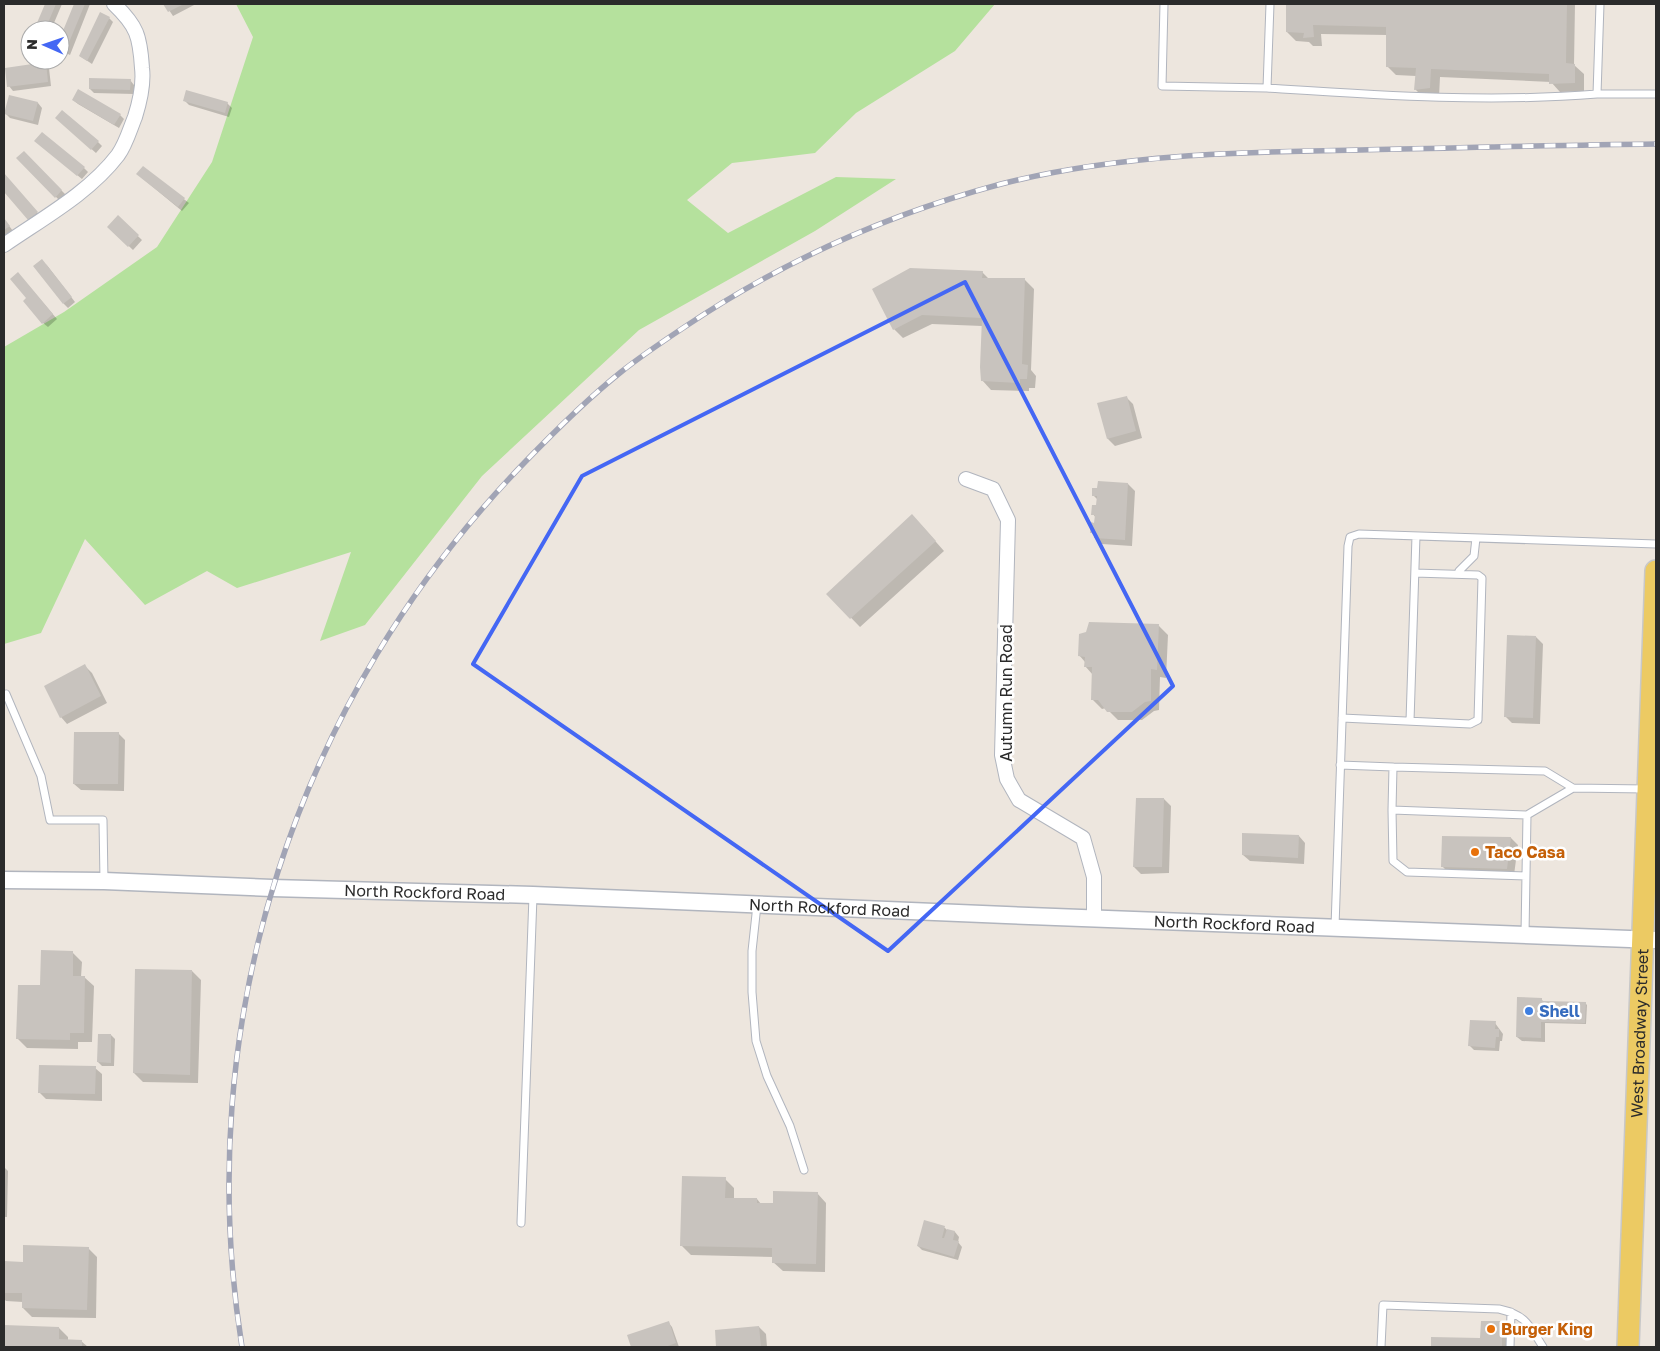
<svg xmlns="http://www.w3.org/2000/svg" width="1660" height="1351" font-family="'Golos Text',sans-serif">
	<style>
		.green { fill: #b5e19d }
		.shadow { fill: #0003 }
		.building { fill: #c8c3be }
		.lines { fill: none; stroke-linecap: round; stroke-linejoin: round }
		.service-casing { stroke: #b1b5be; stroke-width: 9 }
		.minor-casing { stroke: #b1b5be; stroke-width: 16 }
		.tertiary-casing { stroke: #b1b5be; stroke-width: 19 }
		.primary-casing { stroke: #c8c8c8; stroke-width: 24 }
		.service { stroke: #fff; stroke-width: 7 }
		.minor { stroke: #fff; stroke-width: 14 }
		.tertiary { stroke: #fff; stroke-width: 16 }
		.primary { stroke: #ecca63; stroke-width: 21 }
		.rail-casing { stroke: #a1a4b5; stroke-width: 5.5 }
		.rail { stroke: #fff; stroke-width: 4; stroke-dasharray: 11; stroke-linecap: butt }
		.marked { fill: none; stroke: #4467f4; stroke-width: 4; stroke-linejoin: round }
		.food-dot { fill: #e8710a; stroke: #fff; stroke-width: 2 }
		.shop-dot { fill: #3f7fe0; stroke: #fff; stroke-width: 2 }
		.labels { text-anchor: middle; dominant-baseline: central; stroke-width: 5; stroke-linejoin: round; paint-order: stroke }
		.street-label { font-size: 16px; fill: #2b2b2b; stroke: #fff }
		.food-label { font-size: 16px; font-weight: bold; fill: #c56008; stroke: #fff; text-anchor: start }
		.shop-label { font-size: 16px; font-weight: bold; fill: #366cbe; stroke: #fff; text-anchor: start }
	</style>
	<rect width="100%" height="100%" fill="#ede6de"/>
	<path class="green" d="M236 4H995L955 51 856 113 815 153 732 163 687 200 728 233 836 177 896 179 815 231 639 330 482 476 365 625 320 641 351 552 237 588 207 571 145 605 85 539 41 633 4 644V347L64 312 157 247 212 162 253 37Z"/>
	<path class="shadow" d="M46 4H62L51 30H35Z
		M75 4H90L70 55 60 50V41Z
		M165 4H196L173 16Z
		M1287 4H1575L1574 65 1584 74V91L1560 92 1551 82 1440 77 1439 97 1424 98 1415 89 1416 76 1396 75 1387 66V35L1321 34 1322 46H1313L1309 42 1296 41 1287 32Z
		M109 18 113 22 92 64 80 56Z
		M45 64 49 68 51 86 13 91 9 86Z
		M130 80 134 85V94L94 93 90 89Z
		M10 97 38 103 42 108 38 125 10 118 6 114Z
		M73 100 120 115 124 119 119 128 78 104Z
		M185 101 227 103 232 108 229 117 189 105Z
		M61 122 98 142 102 146 96 153Z
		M40 145 84 168 88 172 82 179Z
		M24 153 66 195 60 201 18 158Z
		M143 168 189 203 182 211 142 178Z
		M4 174 41 217 33 224 4 190Z
		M118 217 142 240 133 250 109 227Z
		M4 219 13 231 4 237Z
		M46 264 75 302 68 308 64 304Z
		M982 272 989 279 1025 280 1034 289 1031 370 1036 376 1035 388H1029V391L991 390 982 380V326L932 324 903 338 894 329Z
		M22 278 57 319 48 327 43 323Z
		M1126 397 1133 404 1142 438 1115 446 1108 439 1099 404Z
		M1128 484 1135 491 1132 546 1102 544 1091 532 1096 524V518L1093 514 1098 507V500L1093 495 1098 489Z
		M921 525 944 551 860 627 828 594Z
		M1159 626 1168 635 1166 678 1160 677 1159 710 1154 711 1142 720H1118L1106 708 1102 709 1092 699 1093 675 1085 666V662L1079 655Z
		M1536 637 1543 644 1540 724 1512 723 1505 716Z
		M85 666 92 673 107 703 67 724 61 717Z
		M118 733 125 740 124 791 81 790 74 784Z
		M1164 799 1171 806 1169 873 1141 874 1134 867Z
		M1299 836 1305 843 1304 864 1250 861 1243 855Z
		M1443 837 1511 838 1518 845 1514 875 1449 873 1442 866Z
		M72 952 82 962 81 977H84L94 986 92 1042H78V1049L27 1048 17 1038 41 987Z
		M192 971 201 980 198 1083 143 1082 134 1073Z
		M1541 999 1544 1002 1585 1003 1587 1005 1586 1024 1545 1023V1042L1522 1041 1517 1037Z
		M1495 1023 1503 1034 1502 1041H1500L1499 1051 1474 1050 1470 1046Z
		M111 1035 115 1039 114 1066H102L98 1062Z
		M95 1068 102 1074V1101L46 1099 39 1092Z
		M4 1167 8 1171 7 1217H4Z
		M725 1179 734 1188V1199H757L761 1204 774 1205 817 1193 826 1203 825 1272 783 1271 773 1262 774 1257 691 1255 682 1246Z
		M925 1222 945 1228 947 1230 955 1232 959 1237 958 1242 962 1247 958 1260 922 1250 918 1246Z
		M88 1248 97 1257 96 1318 32 1317 23 1308V1302L6 1301 4 1299V1263H24Z
		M668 1322 672 1327 679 1347H633L629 1336Z
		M1502 1322 1509 1329 1508 1347H1432L1433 1338 1482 1339Z
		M4 1326 59 1328 68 1337V1341H81L88 1347H4Z
		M759 1327 766 1334 767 1347H718L716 1331Z"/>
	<path class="building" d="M45 4H56L45 30H34Z
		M74 4H85L65 52 60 49V38Z
		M163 4H184L168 12Z
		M1286 4H1567L1566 63 1575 64V83L1549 84V74L1431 69 1430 88 1414 90 1416 68 1386 67V27L1313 25 1314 37 1303 38 1304 33 1286 32Z
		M100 12 110 17 87 61 79 56Z
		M46 62 48 82 7 87 5 68Z
		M89 78 131 79 130 90 89 89Z
		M78 89 121 114 114 125 72 100Z
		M186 90 228 102 225 113 183 101Z
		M9 95 38 102 33 121 4 114Z
		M62 110 99 141 91 150 55 118Z
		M42 132 85 167 77 176 34 141Z
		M24 151 62 190 55 198 16 158Z
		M143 166 185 198 178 207 136 174Z
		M4 173 38 212 28 220 4 192Z
		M118 215 139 235 128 247 107 227Z
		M4 218 10 226 4 230Z
		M42 259 72 297 63 304 33 266Z
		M910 268 983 271 982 278H1025L1022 364 1028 365 1027 379H1020V383L981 381 980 367 982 318 922 315 893 330 872 289Z
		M18 272 53 314 42 324 23 301 26 298 10 279Z
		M1127 396 1136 431 1107 439 1097 403Z
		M1098 481 1128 483 1125 540 1094 538V533H1090L1091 522 1094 523 1095 515H1091L1092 505H1096L1097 496H1092V488H1097Z
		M912 514 936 541 850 619 826 594Z
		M1089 622 1159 624 1157 670 1151 669V701L1145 702 1132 712H1107L1098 700H1091L1092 667H1084L1085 657 1078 656 1079 634 1086 632Z
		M1507 635 1536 636 1533 718 1504 717Z
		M85 664 101 696 60 718 44 686Z
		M74 732H119L118 784H73Z
		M1136 798H1164L1162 867H1133Z
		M1242 833 1299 835 1298 858 1242 855Z
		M1442 836 1511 837 1507 869 1441 867Z
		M41 950 73 951V976H85L84 1033H70V1040L16 1039 18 985H40Z
		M135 969 192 970 190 1075 133 1073Z
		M1517 997 1542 998V1001L1586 1002 1585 1023 1541 1022V1038L1516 1037Z
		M1470 1020 1496 1021 1495 1029H1499V1037H1496L1495 1048 1468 1046Z
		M98 1034H111V1063L97 1062Z
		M39 1065 96 1066 95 1094 38 1093Z
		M682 1176 726 1177 725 1198H757V1203H773V1191L818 1192 816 1264 772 1263V1248L680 1246Z
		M924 1220 945 1226 942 1238H944L947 1229 955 1231 953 1240 959 1241 954 1257 917 1246Z
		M23 1245 89 1247 87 1310 22 1308V1293H4V1261L23 1262Z
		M669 1321 676 1343 665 1347H631L627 1335Z
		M1481 1321H1502V1347H1431V1337L1480 1338Z
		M4 1325 59 1327V1339L82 1340V1347H4Z
		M759 1326 761 1347H716L715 1330Z"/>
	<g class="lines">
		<g class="service-casing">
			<path id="service" d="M1164 4 1162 86 1267 88 1270 4
				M1600 4 1597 94H1656
				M1267 88C1376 95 1488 103 1597 94
				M1459 574V571L1474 556 1476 538
				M4 695 6 694 41 776 50 820H103L104 881
				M1342 718 1470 724 1478 720 1482 578 1478 575 1415 573
				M1410 721 1416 536
				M1340 765 1393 767 1392 810 1527 815 1525 934
				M1393 767 1545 771 1573 788 1646 789
				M1392 810 1393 861 1407 872 1526 876
				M1527 815 1573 788
				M757 905 752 951V992L756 1041 767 1076 790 1126 804 1170
				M1335 927 1348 546 1350 537 1359 534 1656 544
				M521 1223 533 896
				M1381 1347 1383 1305 1499 1309C1526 1315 1529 1325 1543 1347
				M1510 1347 1511 1312"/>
		</g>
		<g class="minor-casing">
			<path id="minor" d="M4 245C43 218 89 193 118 155 126 144 130 129 135 117 140 101 144 84 142 68 140 36 137 26 114 4
				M966 479 993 489 1008 520 1002 755 1007 779 1019 800 1083 838 1094 877V918"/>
		</g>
		<g class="tertiary-casing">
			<g id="tertiary">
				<path id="s1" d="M4 880 104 881 272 888 533 895 1006 915 1656 940"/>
			</g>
		</g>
		<g class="primary-casing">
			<g id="primary">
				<path id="s2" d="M1628 1347 1656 571"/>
			</g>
		</g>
		<use href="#service" class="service"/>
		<use href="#minor" class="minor"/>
		<use href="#tertiary" class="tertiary"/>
		<use href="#primary" class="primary"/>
		<g class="rail-casing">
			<path id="rail" d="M242 1347C190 1022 296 698 525 462 556 430 586 400 621 372 641 356 662 342 683 328 781 262 888 214 1001 184 1119 154 1240 152 1360 150 1459 148 1558 145 1656 144"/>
		</g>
		<use href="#rail" class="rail"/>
	</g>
	<path class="marked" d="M965 282 1173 686 888 951 473 664 582 476Z"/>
	<g class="food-dot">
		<circle cx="1475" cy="852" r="5"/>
		<circle cx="1491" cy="1329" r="5"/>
	</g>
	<circle class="shop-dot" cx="1529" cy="1011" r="5"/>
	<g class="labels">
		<g class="street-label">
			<text transform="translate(1006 693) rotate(-90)">Autumn Run Road</text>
			<text stroke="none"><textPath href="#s1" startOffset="421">North Rockford Road</textPath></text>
			<text stroke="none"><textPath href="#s1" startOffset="826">North Rockford Road</textPath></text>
			<text stroke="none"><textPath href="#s1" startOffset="1231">North Rockford Road</textPath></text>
			<text stroke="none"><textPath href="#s2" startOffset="314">West Broadway Street</textPath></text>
		</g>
		<g class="food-label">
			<text x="1485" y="852">Taco Casa</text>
			<text x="1501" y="1329">Burger King</text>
		</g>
		<g class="shop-label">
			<text x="1539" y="1011">Shell</text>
		</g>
	</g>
	<rect width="1660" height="1351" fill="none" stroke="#2b2b2b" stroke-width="10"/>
	<g transform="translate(45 45) rotate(272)"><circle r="24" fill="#ffffff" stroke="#aaaaaa"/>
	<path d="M0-4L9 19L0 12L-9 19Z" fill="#4467f4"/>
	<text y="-8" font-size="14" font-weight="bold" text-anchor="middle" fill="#2b2b2b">N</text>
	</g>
</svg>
